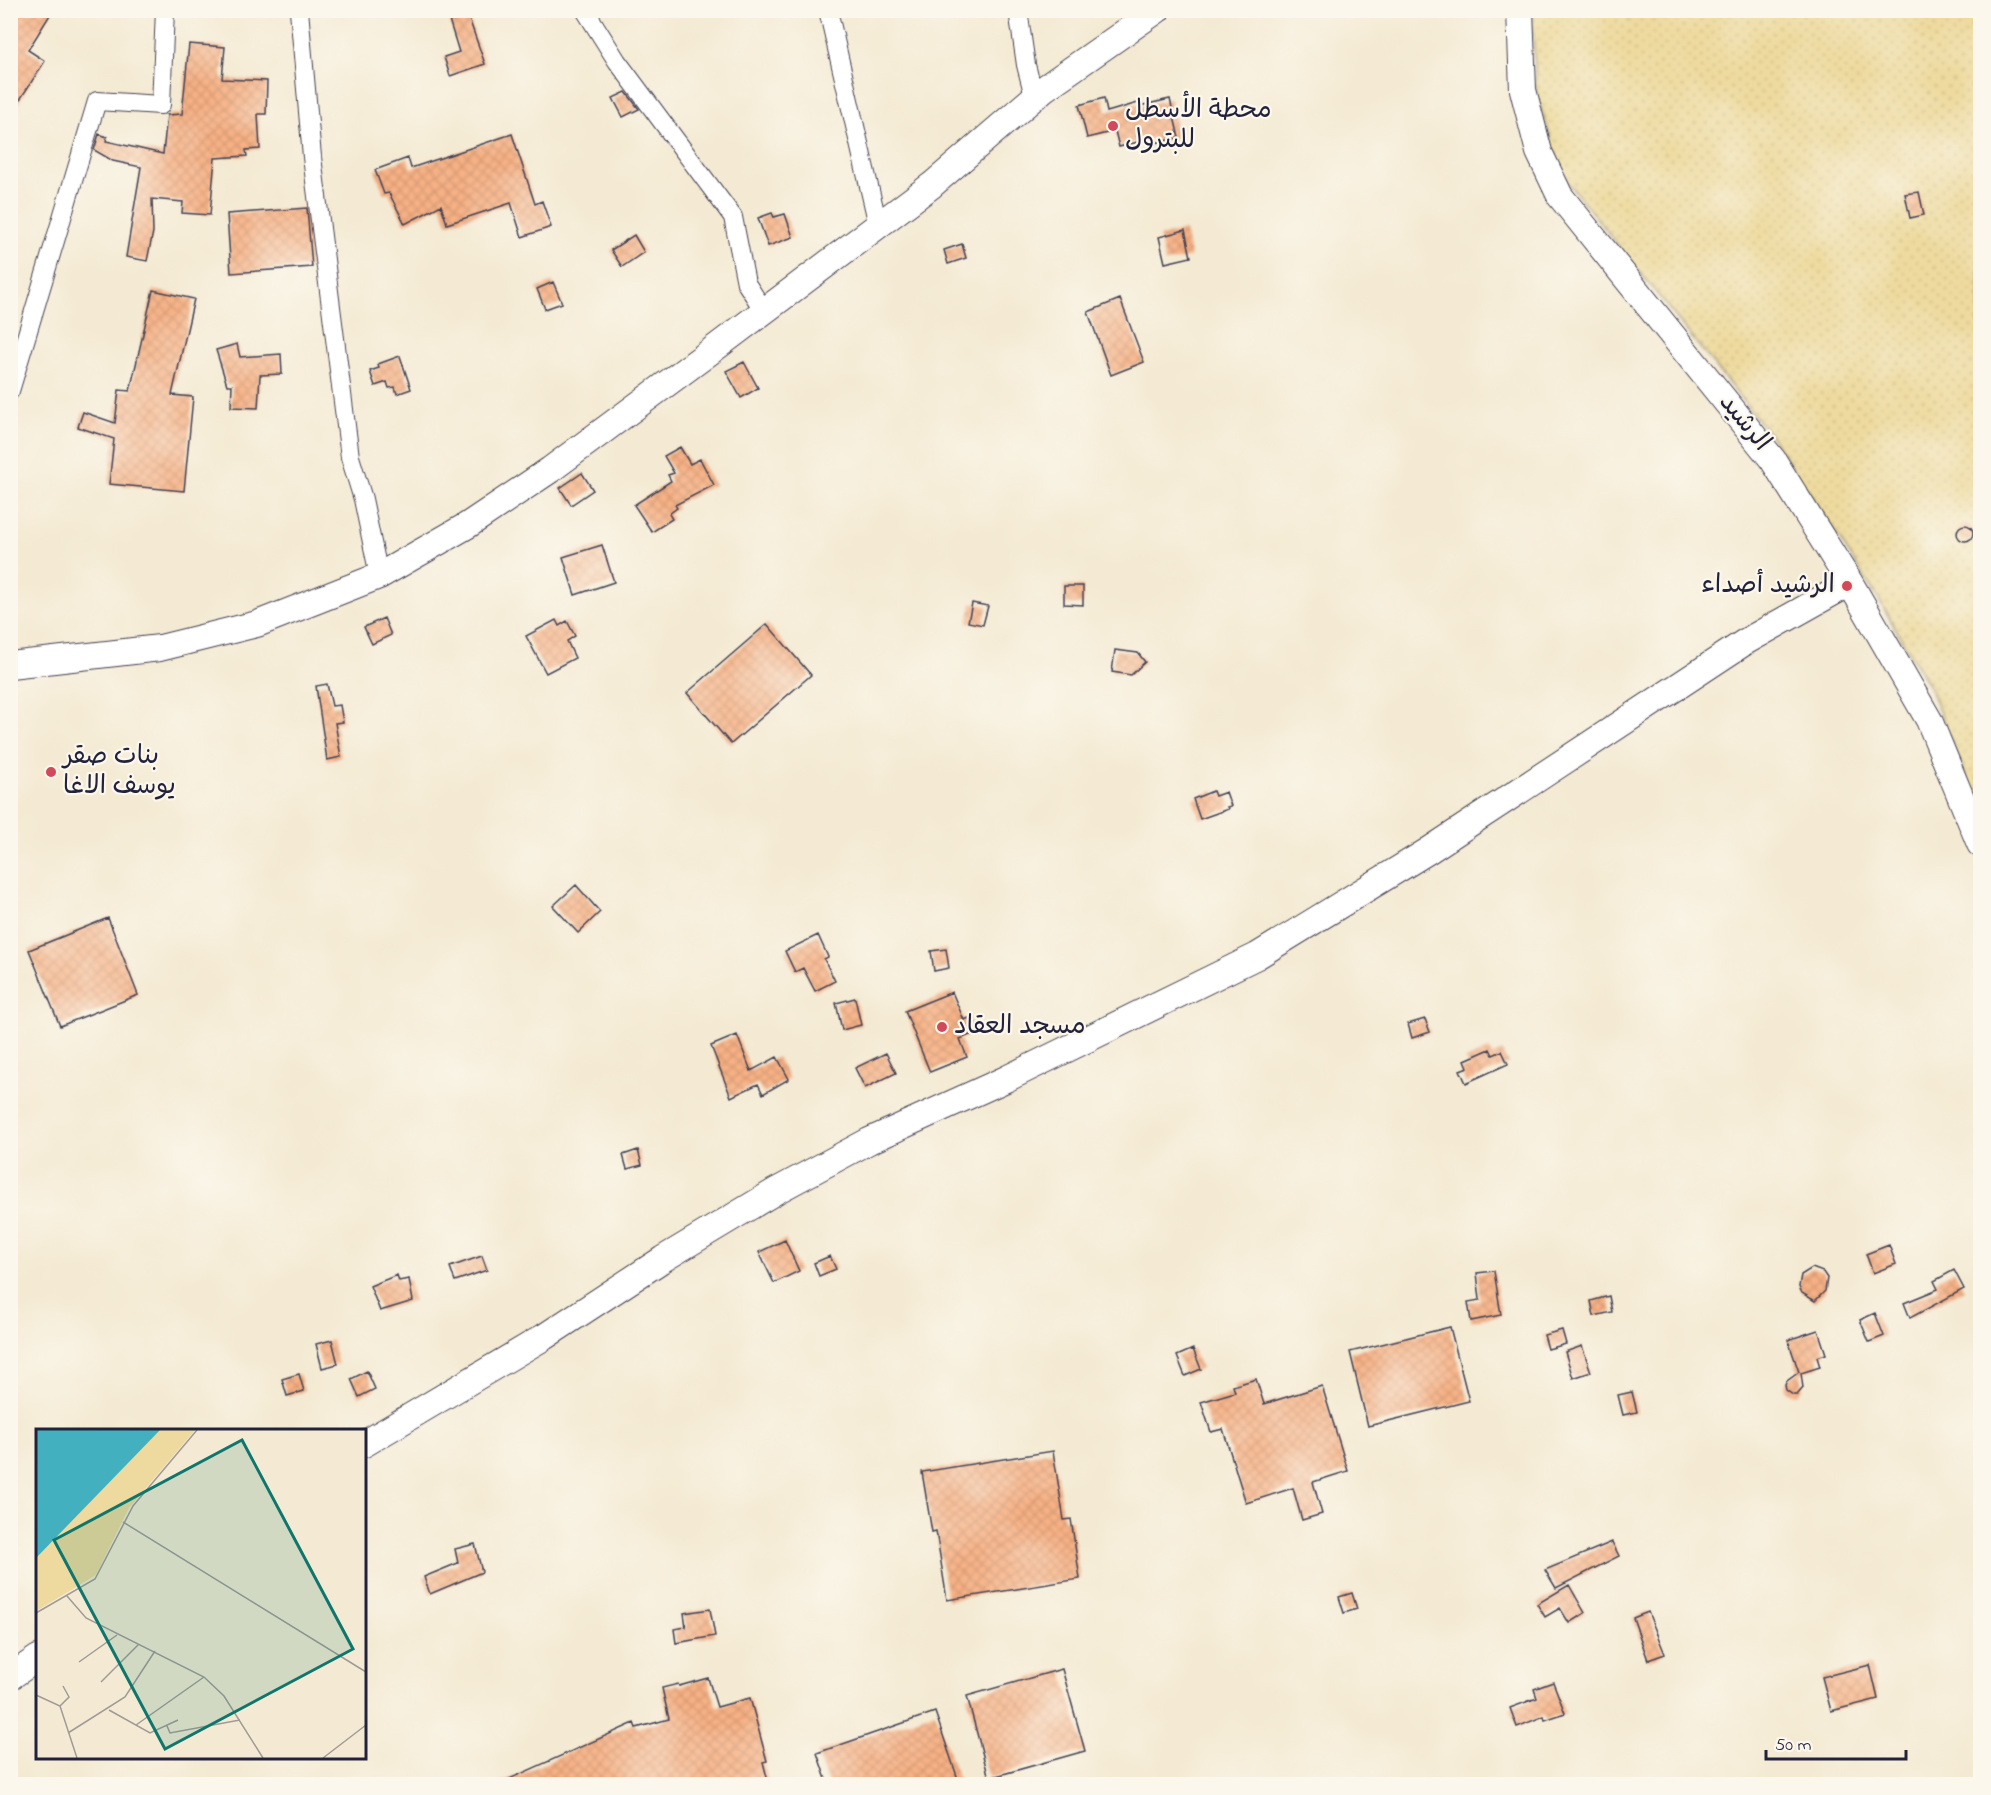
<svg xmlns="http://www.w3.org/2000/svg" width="1991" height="1795" font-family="'Indie Flower','Playpen Sans Arabic',sans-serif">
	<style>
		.sand { fill: url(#sand-dots); stroke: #887e6c; stroke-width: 1.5 }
		.building { fill: url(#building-cross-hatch) }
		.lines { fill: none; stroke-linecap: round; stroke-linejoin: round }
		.street-casing { stroke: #424052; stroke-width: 20 }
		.secondary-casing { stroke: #424052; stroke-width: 28 }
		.street { stroke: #fff; stroke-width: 18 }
		.secondary { stroke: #fff; stroke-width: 26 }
		.poi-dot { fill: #d1495b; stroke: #fbf7ec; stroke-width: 2 }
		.labels { text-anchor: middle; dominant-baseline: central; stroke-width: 4.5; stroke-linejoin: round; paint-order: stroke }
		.poi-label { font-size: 26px; fill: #22223b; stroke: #fbf7ec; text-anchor: start }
		.street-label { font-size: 26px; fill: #22223b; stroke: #fbf7ec }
		.inset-road { fill: none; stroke: #a09a96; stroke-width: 1.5 }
		.view { fill: #0f766e; fill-opacity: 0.15; stroke: #0f766e; stroke-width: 3 }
		.inset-edge { fill: none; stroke: #22223b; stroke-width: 3 }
	</style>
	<defs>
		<pattern id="sand-dots" width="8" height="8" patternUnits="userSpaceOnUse" patternTransform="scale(1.5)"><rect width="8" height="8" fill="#eeda9e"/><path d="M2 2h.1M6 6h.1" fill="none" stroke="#ccbb89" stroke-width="1.8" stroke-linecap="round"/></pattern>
		<pattern id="building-cross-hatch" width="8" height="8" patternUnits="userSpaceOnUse" patternTransform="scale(1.5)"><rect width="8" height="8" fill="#f7b184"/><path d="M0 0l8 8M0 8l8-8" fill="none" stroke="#d39873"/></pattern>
	</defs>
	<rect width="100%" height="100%" fill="#fbf7ec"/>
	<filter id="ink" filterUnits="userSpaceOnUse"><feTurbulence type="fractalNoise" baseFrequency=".0167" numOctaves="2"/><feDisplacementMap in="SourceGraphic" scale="12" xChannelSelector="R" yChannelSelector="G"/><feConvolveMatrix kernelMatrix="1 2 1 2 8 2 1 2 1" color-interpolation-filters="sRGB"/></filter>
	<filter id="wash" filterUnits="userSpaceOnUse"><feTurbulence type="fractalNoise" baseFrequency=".008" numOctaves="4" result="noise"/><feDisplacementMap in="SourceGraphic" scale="24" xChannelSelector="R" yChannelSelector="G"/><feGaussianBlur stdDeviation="1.35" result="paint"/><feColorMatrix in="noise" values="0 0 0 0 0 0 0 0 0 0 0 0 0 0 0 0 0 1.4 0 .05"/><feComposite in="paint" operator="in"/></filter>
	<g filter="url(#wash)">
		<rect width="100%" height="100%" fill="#f4ead3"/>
		<path class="sand" d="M1532 11H1980V810L1929 686 1879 600 1828 521 1771 436 1562 175 1536 91Z"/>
		<g id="blocks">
			<path class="building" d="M10 10H53L28 50 45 61 10 115Z
				M446 10H466L485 64 450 76 444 57 459 52Z
				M189 44 225 47 222 79 267 81 266 114H258L260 149 246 150 247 156 215 158 210 215 182 213 183 202 152 199 153 232 147 261 126 257 141 167 113 161 94 150 99 134 107 137 106 141 163 154 167 115 182 114Z
				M626 92 639 109 623 117 613 98Z
				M1104 98 1107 112 1138 103 1139 106 1170 99 1179 138 1154 143 1153 138 1119 147 1115 131 1087 138 1079 105Z
				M512 134 535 204 542 201 551 227 522 237 511 203 447 224 441 205 405 224 389 193 384 194 375 170 408 158 411 168Z
				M1919 192 1924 215 1910 218 1905 194Z
				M307 208 312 267 231 273 227 214Z
				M772 213 774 217 785 214 793 237 768 246 758 218Z
				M1185 230 1191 257 1165 263 1159 237Z
				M634 235 644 252 622 267 611 250Z
				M962 244 966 258 948 264 944 250Z
				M553 282 562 303 545 309 537 289Z
				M153 290 194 299 172 395 193 397 184 491 109 484 114 439 78 427 83 412 115 423 119 390 130 391Z
				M1120 299 1144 362 1111 375 1088 312Z
				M237 344 240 357 281 354 282 374 260 375 258 408 231 407 232 385H227L216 350Z
				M400 356 411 389 397 394 395 387 389 388 387 382 375 386 370 371 379 368 378 364Z
				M744 362 758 388 741 398 726 371Z
				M680 447 690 464 700 459 714 485 675 505 677 508 669 514 672 519 652 532 634 505 671 481 668 475 674 473 664 456Z
				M582 473 593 490 571 505 560 488Z
				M1957 533a8 8 0 1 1 16 0a8 8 0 1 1-16 0Z
				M602 545 614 582 575 595 563 557Z
				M1064 586H1083V605L1064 604Z
				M972 603 988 606 983 625 968 622Z
				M384 618 391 635 372 644 364 627Z
				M556 620 559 626 567 621 575 636 567 641 575 658 546 673 526 636Z
				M767 624 811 675 731 744 687 693Z
				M1115 650 1138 653 1145 662 1131 675 1112 672Z
				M327 684 332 706 340 705 343 722 335 723 341 757 327 760 316 686Z
				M1213 791 1215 796 1226 792 1231 806 1227 807 1228 809 1200 819 1193 799Z
				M576 885 600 912 578 933 553 906Z
				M108 918 138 995 60 1026 29 950Z
				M818 935 828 957 824 959 835 981 815 991 803 968 795 972 785 951Z
				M946 949 949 968 934 971 931 951Z
				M952 992 964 1020 969 1018 975 1033 960 1039 967 1057 930 1072 905 1011Z
				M855 998 861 1025 842 1030 836 1003Z
				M1425 1019 1430 1032 1412 1038 1408 1024Z
				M737 1035 751 1071 777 1057 789 1079 763 1094 758 1084 731 1097 711 1046Z
				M1490 1049 1493 1055 1502 1051 1508 1064 1466 1083 1460 1070 1468 1067 1465 1060Z
				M886 1053 896 1073 865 1088 855 1068Z
				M638 1150 642 1165 627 1169 623 1155Z
				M785 1240 799 1271 774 1283 759 1252Z
				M1889 1245 1896 1264 1873 1273 1866 1254Z
				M482 1256 487 1270 455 1281 450 1267Z
				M830 1256 836 1269 819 1276 814 1263Z
				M1812 1268 1823 1272 1827 1278 1825 1291 1815 1301 1802 1293 1799 1287 1801 1275Z
				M1954 1270 1964 1289 1910 1318 1904 1303 1938 1289 1934 1281Z
				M1494 1271 1501 1315 1471 1321 1468 1302 1480 1300 1477 1273Z
				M397 1275 399 1281 409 1279 413 1301 380 1311 370 1286Z
				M1609 1296 1612 1312 1594 1316 1591 1301Z
				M1875 1313 1884 1336 1869 1342 1860 1320Z
				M1450 1327 1469 1401 1368 1426 1350 1352Z
				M1562 1330 1566 1344 1548 1349 1544 1335Z
				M1818 1330 1826 1354 1817 1357 1820 1367 1801 1373 1803 1388 1797 1395H1793L1786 1390 1785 1385 1787 1381 1799 1372 1788 1340Z
				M332 1340 338 1364 322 1368 316 1344Z
				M1582 1346 1591 1372 1573 1378 1565 1352Z
				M1193 1349 1201 1369 1185 1376 1177 1356Z
				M367 1371 375 1389 359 1397 351 1379Z
				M299 1374 304 1391 287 1396 282 1379Z
				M1256 1379 1264 1404 1322 1386 1348 1471 1313 1482 1322 1514 1302 1520 1293 1488 1246 1503 1223 1429 1211 1432 1201 1402 1235 1392 1233 1386Z
				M1632 1392 1637 1412 1623 1415 1618 1395Z
				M1053 1451 1064 1520 1071 1519 1080 1579 947 1600 936 1531 932 1532 922 1472Z
				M1612 1542 1619 1556 1556 1588 1545 1570Z
				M475 1544 482 1572 430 1594 424 1577 458 1563 455 1549Z
				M1569 1585 1585 1613 1569 1623 1560 1608 1545 1617 1537 1604Z
				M1352 1593 1357 1609 1344 1613 1339 1597Z
				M710 1609 715 1636 676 1643 674 1629 686 1627 684 1613Z
				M1648 1612 1665 1654 1648 1660 1633 1618Z
				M1870 1665 1878 1699 1831 1711 1822 1677Z
				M1062 1669 1085 1751 989 1778 967 1696Z
				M708 1678 717 1707 750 1698 767 1761 763 1762 769 1785H496L634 1723 636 1728 669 1719 662 1688 678 1684 679 1686Z
				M1553 1682 1565 1713 1545 1720 1544 1716 1517 1727 1510 1708 1537 1698 1534 1689Z
				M935 1712 960 1785H828L817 1753Z"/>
		</g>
	</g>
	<g filter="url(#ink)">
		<use href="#blocks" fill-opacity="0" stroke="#424052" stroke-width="1.5"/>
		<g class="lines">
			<g class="street-casing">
				<path id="street" d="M299 10 312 157 350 457 363 499 379 576
					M585 10 617 61 733 217 746 283 764 311
					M828 10 878 225
					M1018 10 1026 65 1034 96
					M10 391 97 101 161 105 165 10"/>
			</g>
			<g class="secondary-casing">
				<path id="secondary" d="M1520 10 1523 90 1539 152 1560 196 1773 460 1850 583 1929 720 1980 844
					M10 665 160 648 257 624 379 576 468 525 550 470 711 351 932 185 1045 88 1157 10
					M364 1444 544 1337 663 1259 776 1191 869 1141 1006 1079 1257 956 1428 851 1745 642 1850 583
					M10 1677 38 1658"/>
			</g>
			<use href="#street" class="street"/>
			<use href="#secondary" class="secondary"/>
		</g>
	</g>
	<g class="poi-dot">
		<circle cx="1113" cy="126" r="6"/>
		<circle cx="1847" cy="586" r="6"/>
		<circle cx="51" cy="772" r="6"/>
		<circle cx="942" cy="1027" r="6"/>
	</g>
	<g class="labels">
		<g class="poi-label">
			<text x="1125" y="111">محطة الأسطل<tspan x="1125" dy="30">للبترول</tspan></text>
			<text x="1835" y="586" text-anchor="end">الرشيد أصداء</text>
			<text x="63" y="757">بنات صقر<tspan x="63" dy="30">يوسف الاغا</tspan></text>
			<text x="954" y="1027">مسجد العقاد</text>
		</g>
		<g class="street-label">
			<text transform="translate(1744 423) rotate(51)">الرشيد</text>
		</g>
	</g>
	<g transform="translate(36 1429)">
		<rect width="330" height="330" fill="#f4ead3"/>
		<path d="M119 1H159L93 79 60 146 0 182V123L37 91Z" fill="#eeda9e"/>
		<path d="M0 1H124L0 129Z" fill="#42b0be"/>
		<path class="inset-road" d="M87 93 330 243M31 167 50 189 168 248 188 267 227 329M0 184 59 150 97 77 161 1M43 233 81 206M65 253 103 215M0 266 24 277 41 329M24 277 33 268 27 257M73 281 114 304 142 291M100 296 168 248M131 297 134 304 204 291M32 304 89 268 119 222M287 329 330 296"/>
		<path class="view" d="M206 11 317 220 129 320 18 111Z"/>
		<rect width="330" height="330" class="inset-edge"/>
	</g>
	<rect width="1991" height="1795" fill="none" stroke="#fbf7ec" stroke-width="36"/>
	<path d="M1766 1750v9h140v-9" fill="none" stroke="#22223b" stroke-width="3"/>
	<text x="1775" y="1750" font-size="18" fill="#22223b" stroke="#fbf7ec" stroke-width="4.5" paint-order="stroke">50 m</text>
</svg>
